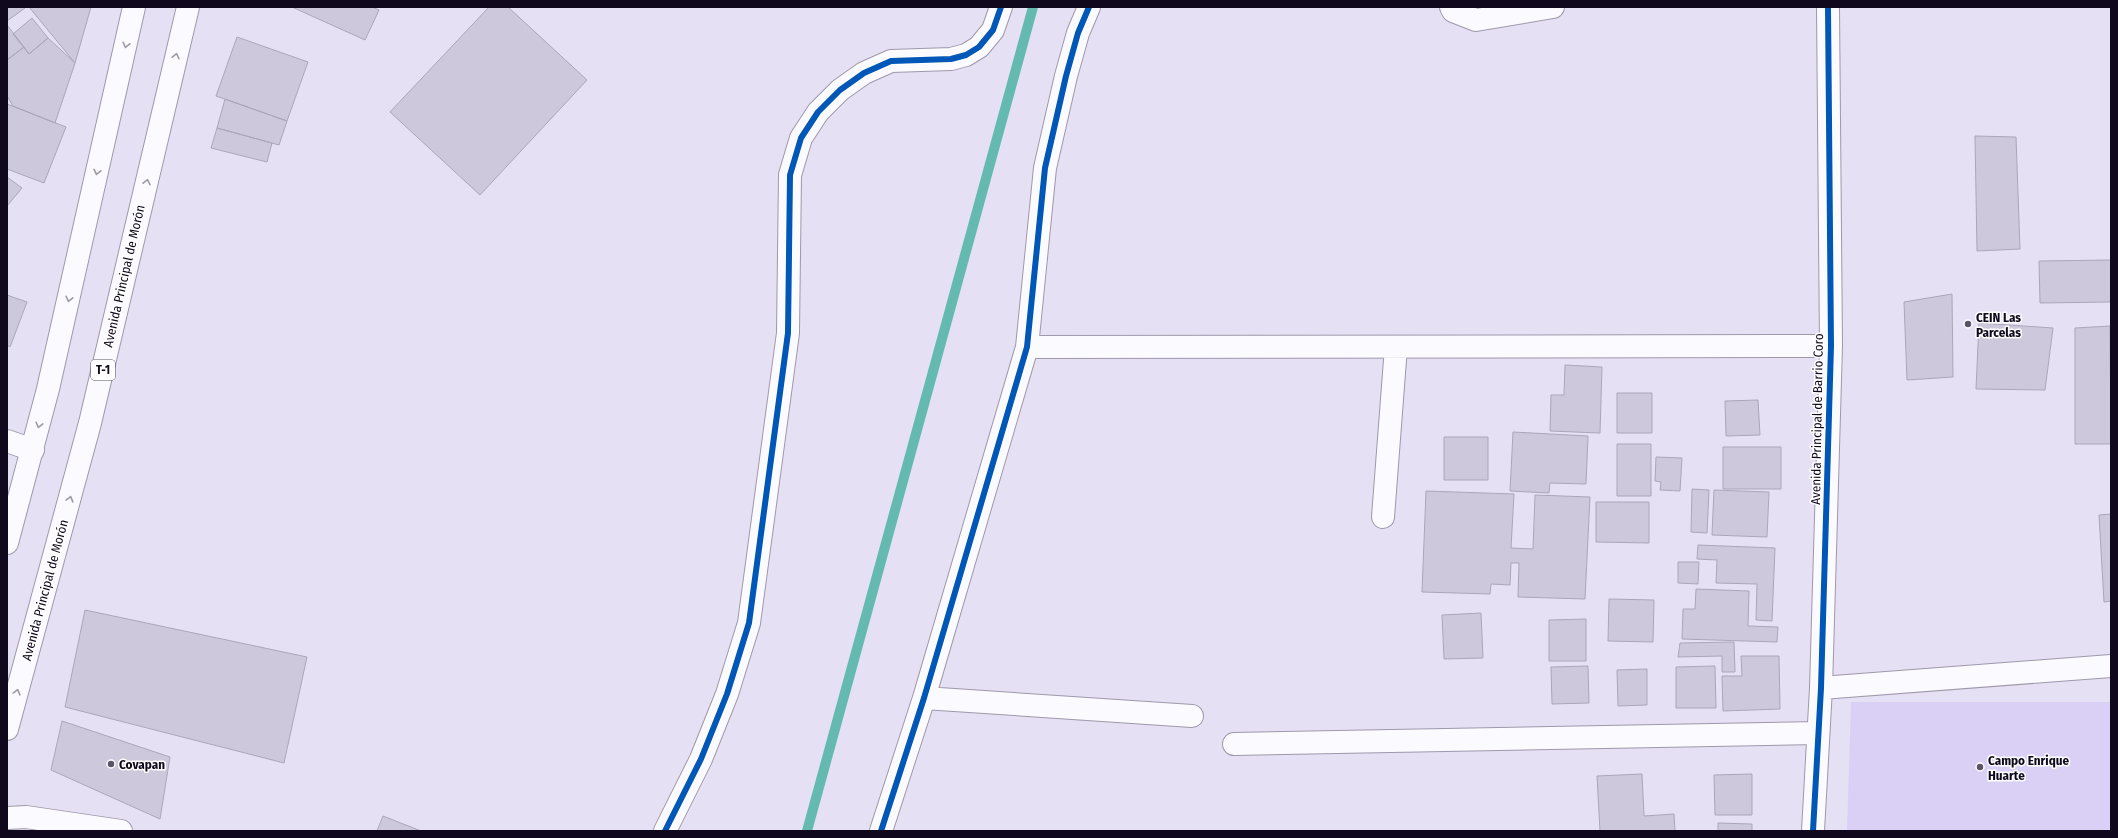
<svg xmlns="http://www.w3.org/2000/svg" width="2118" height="838" font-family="'Fira Sans Condensed',sans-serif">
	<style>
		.green { fill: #dad0f6 }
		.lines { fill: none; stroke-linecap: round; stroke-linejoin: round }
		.stream { stroke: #64bab0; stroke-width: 10 }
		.building { fill: #cec8dd; stroke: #aca6ba }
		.minor-casing { stroke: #9e98ab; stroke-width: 24 }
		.major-casing { stroke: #9e98ab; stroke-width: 24 }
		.minor { stroke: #fbfafe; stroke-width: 22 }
		.major { stroke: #fbfafe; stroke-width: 22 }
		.cycleway-casing { stroke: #fff; stroke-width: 8 }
		.cycleway { stroke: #0057b8; stroke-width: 6 }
		.oneway { stroke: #9d9aa4 }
		.poi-dot { fill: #5b5469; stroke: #fff; stroke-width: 1.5 }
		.labels { text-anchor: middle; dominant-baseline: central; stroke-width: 3; stroke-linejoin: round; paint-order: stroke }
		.shield { fill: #fff; stroke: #585361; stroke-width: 1 }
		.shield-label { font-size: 12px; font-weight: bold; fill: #10091d }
		.street-label { font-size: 13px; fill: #10091d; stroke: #fff }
		.poi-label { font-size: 13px; font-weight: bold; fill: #10091d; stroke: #fff; text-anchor: start }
	</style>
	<rect width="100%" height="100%" fill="#e6e0f5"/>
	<path class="green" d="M1851 702H2111V831H1847Z"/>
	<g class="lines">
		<path class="stream" d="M807 831 1033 7"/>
	</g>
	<path class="building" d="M7 7H24L25 8 7 21Z
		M29 7H91L75 63Z
		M292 7H372L379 10 365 40Z
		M489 7H508L587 80 480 195 390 112Z
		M32 18 48 38 29 54 13 34Z
		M7 25 24 47 7 60Z
		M237 37 308 62 287 121 216 96Z
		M48 38 75 63 55 123 13 106 7 96V60L24 47 29 54Z
		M225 99 287 121 279 145 217 128Z
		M7 104 66 127 44 183 7 169Z
		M217 128 272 143 267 162 211 148Z
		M1975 136 2016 137 2020 249 1977 251Z
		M7 177 22 188 7 206Z
		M2111 260V302L2040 303 2039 261Z
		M1952 294 1953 377 1907 380 1904 302Z
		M7 295 27 302 10 347 7 345Z
		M1979 323 2053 328 2045 390 1976 389Z
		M2110 326 2111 444H2075V328Z
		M1565 365 1602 367 1600 433 1550 431 1551 395H1564Z
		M1617 393H1652V433H1617Z
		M1758 400 1760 435 1726 436 1725 401Z
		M1513 432 1588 436 1586 484 1550 483 1549 493 1510 491Z
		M1444 437H1488V480H1444Z
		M1617 444H1651V496H1617Z
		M1723 447H1781V489H1723Z
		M1656 457 1682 458 1680 491 1660 490 1661 482 1655 481Z
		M1692 489 1709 490 1707 533 1691 532Z
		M1714 490 1769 492 1767 537 1712 535Z
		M1426 491 1514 494 1511 548 1533 549 1535 495 1590 497 1585 599 1518 597 1519 563H1511L1510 585 1491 584 1490 594 1422 592Z
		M1596 502H1649V543L1596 542Z
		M2111 514V601L2104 602 2099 515Z
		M1698 545 1775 548 1772 621 1756 620 1757 584 1716 583 1717 560 1697 559Z
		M1678 562H1699L1698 584 1678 583Z
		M1696 589 1749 591 1748 626 1778 627 1777 642 1682 639 1683 609H1695Z
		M1609 599 1654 600 1653 642 1608 641Z
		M85 610 307 657 284 763 65 707Z
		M1481 613 1483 658 1444 659 1442 615Z
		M1586 619V661H1549V620Z
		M1734 642 1735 672H1722V656L1678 657 1680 643Z
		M1741 656H1779L1780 709 1723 711 1722 676H1742Z
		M1588 666 1589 703 1552 704 1551 667Z
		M1715 666 1716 708H1676V667Z
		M1647 669V705L1618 706 1617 670Z
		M62 721 170 757 160 819 51 770Z
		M1642 774 1644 816 1674 814 1675 831H1600L1597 776Z
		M1752 774V815H1715L1714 775Z
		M383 816 421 831H377Z
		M1718 823 1752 824V831H1718Z"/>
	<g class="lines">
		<g class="minor-casing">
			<path id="minor" d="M1451 7 1453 11 1476 20 1553 7
				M1027 347 1831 346
				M7 441 33 450
				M1383 517 1396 347
				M1821 688 2111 666
				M924 698 1192 716
				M1234 744 1818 733
				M7 818 26 817 121 831
				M665 831 701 759 727 694 749 623 788 333 790 175 801 138 818 112 840 90 864 73 891 61 951 59 966 55 979 47 993 30 1001 7
				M881 831 924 698 1027 347 1045 168 1066 76 1078 33 1089 7
				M1813 831 1821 688 1831 346 1828 7"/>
		</g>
		<g class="major-casing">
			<path id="major" d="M7 543 48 389 134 7
				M7 729 90 423 188 7"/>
		</g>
		<use href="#minor" class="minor"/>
		<use href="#major" class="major"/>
		<g class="cycleway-casing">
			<path id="cycleway" d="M665 831 701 759 727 694 749 623 788 333 790 175 801 138 818 112 840 90 864 73 891 61 951 59 966 55 979 47 993 30 1001 7
				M881 831 924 698 1027 347 1045 168 1066 76 1078 33 1089 7
				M1813 831 1821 688 1831 346 1828 7"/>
		</g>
		<use href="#cycleway" class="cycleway"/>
	</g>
	<defs><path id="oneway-chevron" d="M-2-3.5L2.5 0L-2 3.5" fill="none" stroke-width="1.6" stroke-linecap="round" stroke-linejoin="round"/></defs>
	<g class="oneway">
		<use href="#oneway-chevron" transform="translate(126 45) rotate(103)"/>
		<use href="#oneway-chevron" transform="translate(176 56) rotate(-77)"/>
		<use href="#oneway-chevron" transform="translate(97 172) rotate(103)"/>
		<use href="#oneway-chevron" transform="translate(147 182) rotate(-77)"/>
		<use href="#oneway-chevron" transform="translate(69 299) rotate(103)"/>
		<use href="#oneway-chevron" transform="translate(39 425) rotate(104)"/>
		<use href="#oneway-chevron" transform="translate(70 499) rotate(-75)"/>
		<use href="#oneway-chevron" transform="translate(17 692) rotate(-75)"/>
	</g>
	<g class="poi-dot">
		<circle cx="1968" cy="324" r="4"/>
		<circle cx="111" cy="764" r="4"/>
		<circle cx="1980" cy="767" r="4"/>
	</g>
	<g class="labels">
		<rect class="shield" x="91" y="360" width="24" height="20" rx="3"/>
		<g class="shield-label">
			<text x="103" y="370">T-1</text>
		</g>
		<g class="street-label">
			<text transform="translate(124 276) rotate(-77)">Avenida Principal de Morón</text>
			<text transform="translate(1817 419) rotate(-89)">Avenida Principal de Barrio Coro</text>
			<text transform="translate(45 590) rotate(-75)">Avenida Principal de Morón</text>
		</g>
		<g class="poi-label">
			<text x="1976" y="317">CEIN Las<tspan x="1976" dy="15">Parcelas</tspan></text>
			<text x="1988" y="760">Campo Enrique<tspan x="1988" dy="15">Huarte</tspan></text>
			<text x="119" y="764">Covapan</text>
		</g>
	</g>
	<rect width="2118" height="838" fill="none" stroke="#10091d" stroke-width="16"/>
</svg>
